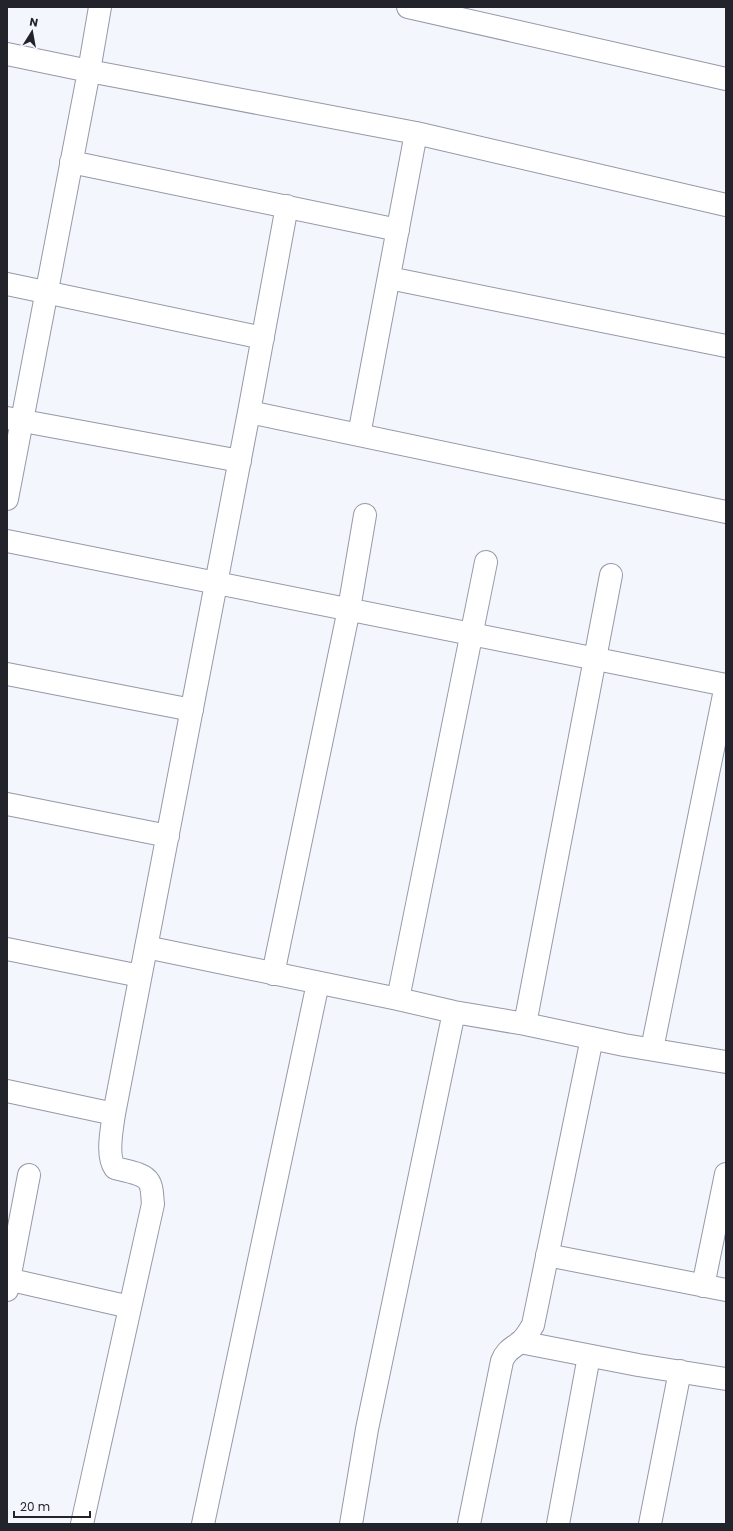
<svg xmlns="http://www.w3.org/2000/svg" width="733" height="1531" font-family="Poppins,sans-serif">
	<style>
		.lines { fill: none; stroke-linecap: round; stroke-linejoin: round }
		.minor-casing { stroke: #9599a9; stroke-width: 24 }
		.minor { stroke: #fff; stroke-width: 22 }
	</style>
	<rect width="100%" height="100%" fill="#f4f6fd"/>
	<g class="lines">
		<g class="minor-casing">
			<path id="minor" d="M100 7 89 71 416 133 726 205
				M408 7 726 79
				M7 54 89 71 7 499
				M71 162 398 230
				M389 278 726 346
				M7 284 263 338
				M249 412 726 512
				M7 418 240 461
				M359 435 416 133
				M7 541 726 685
				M7 674 192 710
				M7 804 168 836
				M146 947 398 999 454 1012 525 1024 624 1045 726 1062
				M7 949 140 976
				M273 974 349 609 365 515
				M398 999 486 562
				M525 1024 611 575
				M652 1049 726 685
				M7 1091 114 1114
				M547 1255 726 1290
				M7 1279 130 1307
				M703 1286 726 1174
				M7 1290 29 1175
				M520 1342 638 1365 726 1379
				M82 1524 153 1204C152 1198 153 1188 149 1182 144 1173 125 1171 115 1168 106 1156 112 1128 114 1114L249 412 287 206
				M203 1524 318 983
				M351 1524 367 1429 454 1012
				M469 1524 502 1361C506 1351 511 1349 519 1343 526 1338 529 1331 533 1325L592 1038
				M558 1524 589 1356
				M650 1524 680 1371"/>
		</g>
		<use href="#minor" class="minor"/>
	</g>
	<rect width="733" height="1531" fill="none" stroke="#23242b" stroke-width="16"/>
	<g transform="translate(32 32) rotate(11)" stroke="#f4f6fd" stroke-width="3" paint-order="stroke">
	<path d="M0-3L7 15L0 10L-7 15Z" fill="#23242b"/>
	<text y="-6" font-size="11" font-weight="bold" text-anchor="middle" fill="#23242b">N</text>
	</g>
	<path d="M14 1511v6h76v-6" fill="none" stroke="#23242b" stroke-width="2"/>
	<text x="20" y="1511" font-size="12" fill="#23242b" stroke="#f4f6fd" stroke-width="3" paint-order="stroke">20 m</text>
</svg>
